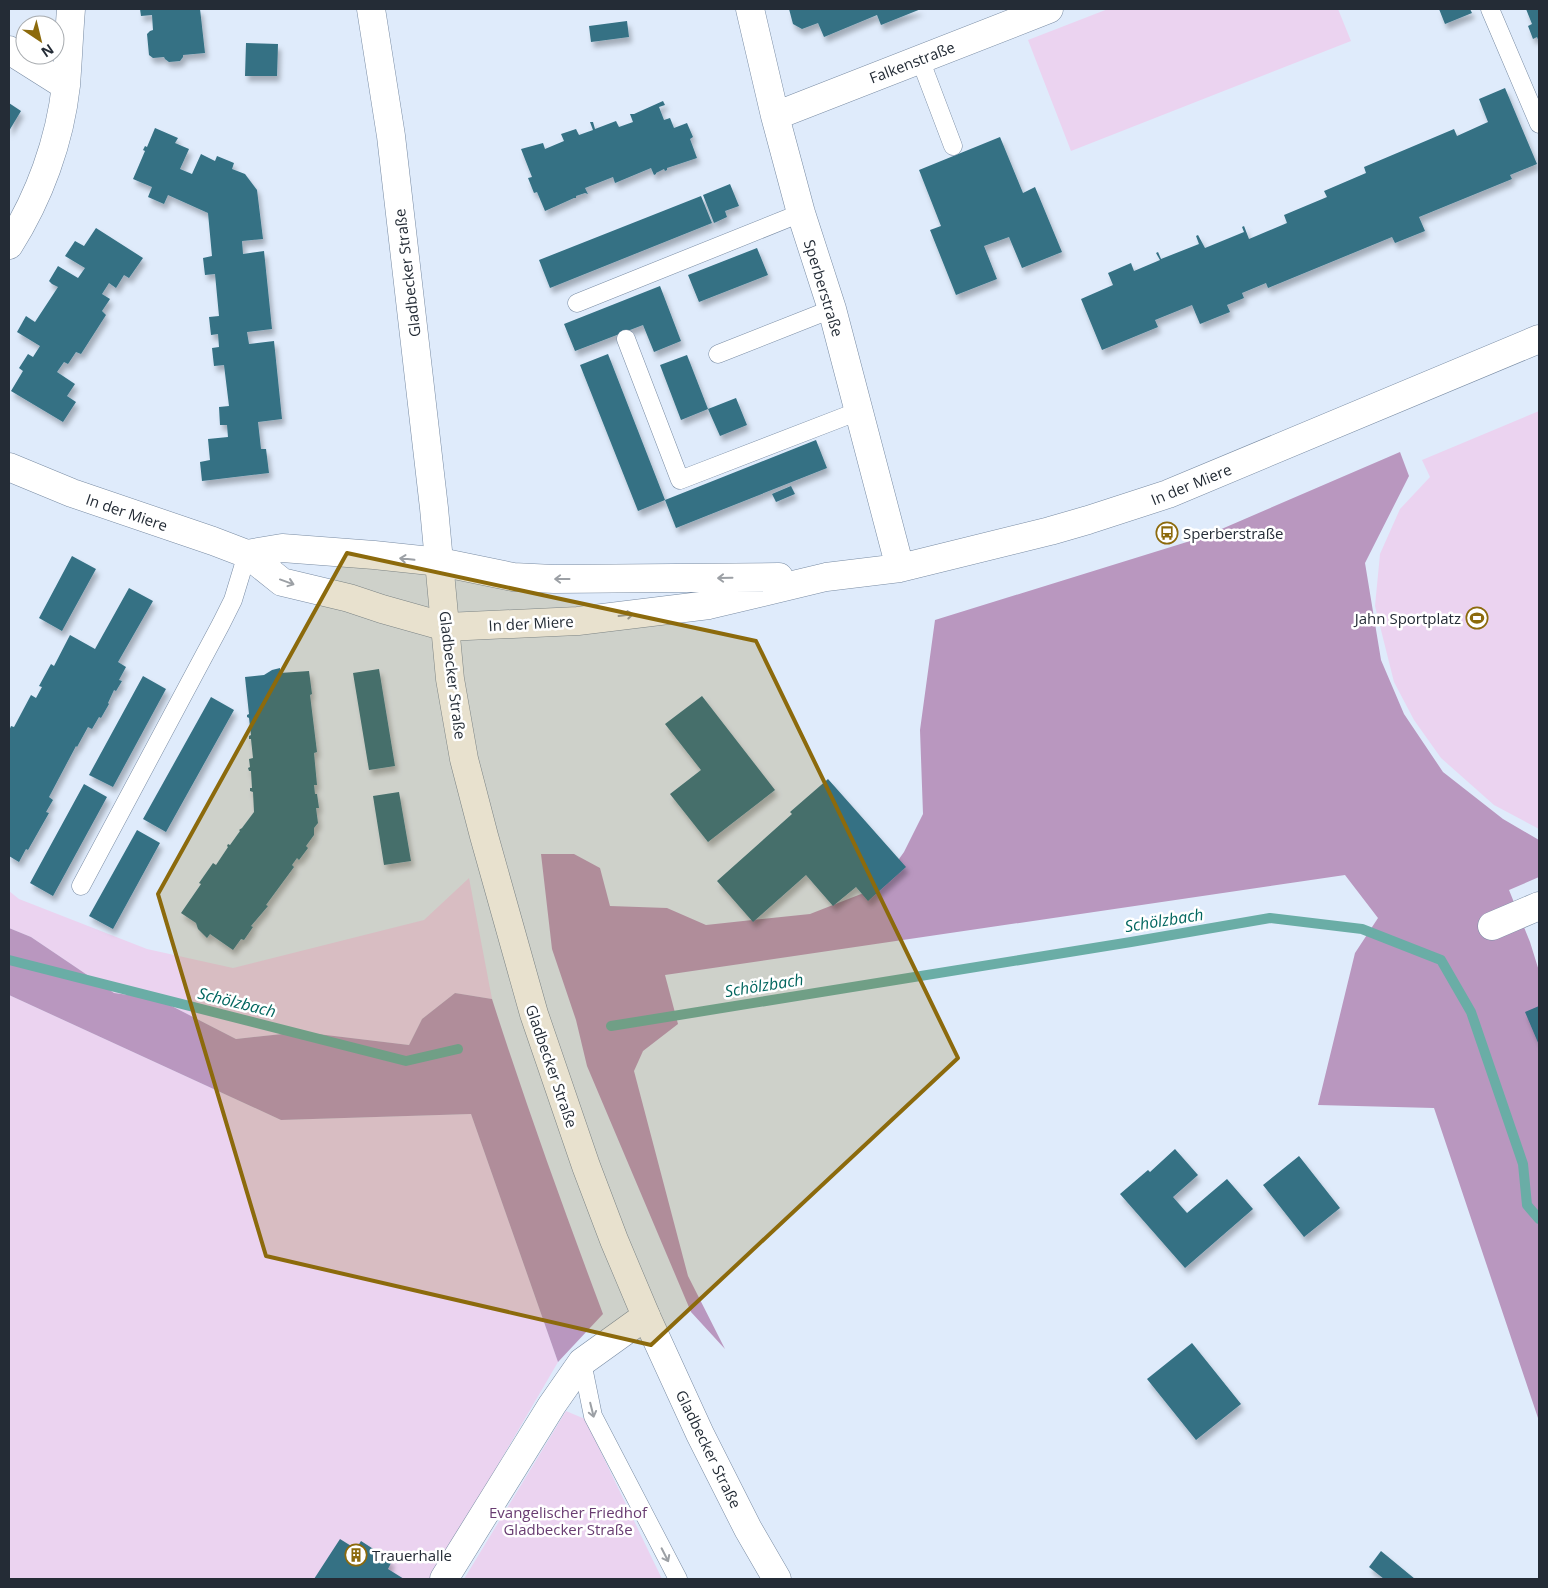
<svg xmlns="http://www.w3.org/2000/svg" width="1548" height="1588" font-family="'Open Sans',sans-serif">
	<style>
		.green { fill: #ebd3f0 }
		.forest { fill: #b997bf }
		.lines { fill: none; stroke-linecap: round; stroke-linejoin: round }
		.stream { stroke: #6aada6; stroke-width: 10 }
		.building { fill: #347184; filter: url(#shadow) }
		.lane-casing { stroke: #788ba3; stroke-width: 19 }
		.street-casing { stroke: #788ba3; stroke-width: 29 }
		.secondary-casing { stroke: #788ba3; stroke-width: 29 }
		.lane { stroke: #fff; stroke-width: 18 }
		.street { stroke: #fff; stroke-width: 28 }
		.secondary { stroke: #fff; stroke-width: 28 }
		.oneway { stroke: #9ca0a5 }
		.marked { fill: #8c6a0c; fill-opacity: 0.2; stroke: #8c6a0c; stroke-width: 4; stroke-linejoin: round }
		.labels { text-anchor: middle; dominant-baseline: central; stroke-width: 5; stroke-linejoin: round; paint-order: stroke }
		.street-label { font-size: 15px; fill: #242c36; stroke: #fff }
		.poi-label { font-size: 15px; fill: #242c36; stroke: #fff; text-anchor: start }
		.park-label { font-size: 15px; fill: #683c71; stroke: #fff }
		.water-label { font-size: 16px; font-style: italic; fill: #00655e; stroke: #fff }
	</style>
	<defs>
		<filter id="shadow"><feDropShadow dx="3" dy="5.5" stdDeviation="2.5" flood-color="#0004"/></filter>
	</defs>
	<rect width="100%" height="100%" fill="#dfebfb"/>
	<path class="green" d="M1108 9H1338L1351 41 1071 151 1028 40Z
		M1539 411V829L1494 805 1441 758 1414 720 1394 682 1375 606 1380 554 1400 509 1430 477 1422 460Z
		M469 878 492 999 455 993 422 1019 409 1045 301 1032 236 1039 158 999 114 993 31 937 9 928V891L19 899 147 949 233 968 424 920Z
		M9 995 281 1120 471 1114 558 1362 449 1549 430 1579H9Z
		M566 1411 585 1419 662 1579H464Z"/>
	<path class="forest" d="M1400 452 1409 476 1365 563 1381 660 1404 714 1443 772 1503 819 1539 840V877L1509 890 1530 942 1539 971V1421L1434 1108 1318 1105 1355 953 1378 918 1345 875 665 975 678 1024 643 1051 634 1071 688 1276 725 1349 691 1312 587 1066 576 1020 552 949 541 854H574L600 868 610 906 667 908 706 925 810 914 879 887 904 852 923 814 920 730 935 620 1203 537Z
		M9 928 31 937 114 993 158 999 236 1039 301 1032 409 1045 422 1019 455 993 492 999C526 1105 564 1210 603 1314L558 1362 471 1114 281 1120 9 995Z"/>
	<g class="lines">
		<path class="stream" d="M9 960 406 1061 458 1049
			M611 1026 1131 942 1270 918 1362 929 1441 960 1471 1012 1523 1164 1527 1205 1539 1219"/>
	</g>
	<path class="building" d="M140 9H200L205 53 183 55V57L180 61 169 62 165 59 164 57 153 58 149 55 147 34 150 31 153 30 152 15 141 16Z
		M789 9H921L881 25 877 15 824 37 818 23 802 29 793 24Z
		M1439 9H1470L1472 13 1445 24Z
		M1526 9H1539V42L1537 37 1533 39 1528 26 1532 24Z
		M627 21 629 37 591 42 589 26Z
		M246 43 278 44 277 76H245Z
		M1505 88 1537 164 1510 175 1512 179 1419 217 1425 231 1395 243 1392 237 1268 288 1266 283 1242 293 1244 298 1227 305 1230 312 1200 324 1192 305 1155 320 1158 327 1102 350 1081 299 1113 285 1108 273 1131 263 1134 271 1160 260 1156 253 1158 252 1161 259 1199 244 1196 236 1198 235 1205 248 1244 232 1242 227 1244 226 1249 239 1287 223 1284 215 1327 197 1324 191 1366 173 1364 167 1454 129 1457 136 1488 122 1479 99Z
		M663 101 665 105 659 107 664 120 670 118 674 128 687 123 693 137 690 139 697 158 667 168V170L665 171 664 169 656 173V174L654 175 651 168 615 183 613 177 585 188 588 194 585 193 576 196V198H574L545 211 537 192 534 193 528 178 532 177 521 149 543 143 545 149 564 141 561 134 576 129 579 135 593 130 590 122H593L595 129 616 121 619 127 633 122 630 114H634Z
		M9 103 21 111 9 131Z
		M155 128 178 138 175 143 189 149 180 169 192 174 201 154 215 161 217 156 234 163 232 169 245 174 257 190 263 239 242 241 243 254 264 251 272 329 247 332 249 344 274 341 282 419 258 422 261 449H266L269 473 202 481 200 462 210 460 208 439 228 437 227 425H220L219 407 229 406 224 365 214 366 212 348 219 347 218 334 211 335 209 317 219 316 215 274 205 275 203 258 212 256 208 213 168 195 164 204 148 197 152 187 133 179 145 151 143 150 145 146 147 147Z
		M1000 137 1023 193 1035 187 1062 252 1022 268 1009 237 984 246 997 279 956 295 930 230 941 226 919 170Z
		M730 184 739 206 725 211 727 217 714 223 703 195Z
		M701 196 712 223 550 288 539 260Z
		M96 228 143 258 129 278 124 275 116 288 109 283 102 294 110 299 102 311 106 315 81 354 76 352 68 364 64 362 57 372 75 384 67 396 76 402 63 422 11 391 23 371 19 368 28 354 33 357 40 346 17 332 26 316 35 322 58 287 52 284 49 281 58 266 78 278 85 268 65 256 75 241 84 246Z
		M757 248 768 275 699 302 688 275Z
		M660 286 681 341 654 352 643 325 575 351 564 324Z
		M608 354 665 500 638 511 580 365Z
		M687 355 708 409 736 398 747 425 720 436 708 409 681 420 660 365Z
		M816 440 827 468 676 528 665 500Z
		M791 486 795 494 776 502 772 494Z
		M72 556 96 569 62 631 39 618Z
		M129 588 153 601 118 662 126 667 119 680 122 681 116 691 114 690 108 703 109 704 101 718 99 717 92 729 88 727 77 747 76 746 49 797 53 800 46 812 49 813 28 850 26 849 19 862 9 856V731L11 726 14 727 31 695 36 698 42 687 39 686 51 664 54 666 70 635 95 649Z
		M280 668V673L309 671 312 694 310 695 317 752 314 753 317 785H314L315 794H317L319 808H316L318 823 314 828V835L306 846 308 848 299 860 297 858 292 865 294 867 266 905 268 906 251 926 253 927 244 940 241 939 233 950 210 934 207 938 198 929 196 923 181 913 201 884 199 883 213 863 216 865 228 847 227 846 228 844 230 845 240 831 239 830 242 828 254 812 253 792 250 791V788H252L251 771H249L248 768 250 767 249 759 253 758 251 739H249V736L251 735 249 718 247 717V715L249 714 245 677 264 675 272 670Z
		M379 669 395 766 369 770 353 673Z
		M143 676 166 689 113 787 89 775Z
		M702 696 775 790 708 842 670 794 701 770 665 724Z
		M211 697 234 710 166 832 143 819Z
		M828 779 906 867 868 901 856 887 833 906 806 875 753 922 717 881 792 814 790 812Z
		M84 784 107 797 53 896 30 883Z
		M399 792 411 861 384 865 373 796Z
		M137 830 160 843 113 929 89 916Z
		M1539 1006V1045L1525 1012Z
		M1175 1149 1198 1175 1173 1197 1187 1213 1227 1179 1253 1209 1185 1268 1120 1194 1148 1170 1150 1172Z
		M1299 1156 1340 1208 1304 1237 1263 1185Z
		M1192 1343 1241 1404 1196 1440 1147 1379Z
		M340 1539 356 1549 361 1541 392 1561 388 1569 404 1579H314Z
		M1381 1551 1415 1579H1384L1369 1567Z"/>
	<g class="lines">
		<g class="lane-casing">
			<path id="lane" d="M1490 9 1539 124
				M920 59 953 146
				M577 303 801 213
				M626 339 680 480 859 411
				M718 354 832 309
				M81 886 221 624 233 600 247 554
				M582 1362 593 1416 678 1579"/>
		</g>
		<g class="street-casing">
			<path id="street" d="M750 9 775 116 801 213 832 309 900 568
				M9 50 66 86
				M775 116 1049 9
				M9 245C39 198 60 141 66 85 68 60 69 34 71 9
				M9 467 72 493 213 541 247 554 282 582 349 598 382 609 446 627 578 621 709 605 826 577 900 568 1050 531 1088 520 1168 494 1539 339
				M247 554 282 548 374 555 440 562 513 577 554 579 779 577
				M1492 926 1539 906
				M444 1579 552 1405 582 1362 646 1316"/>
		</g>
		<g class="secondary-casing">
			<path id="secondary" d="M371 9 391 136 434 508 450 679 464 759 484 836 534 1014 586 1166 614 1240 646 1316 700 1434 748 1529 777 1579"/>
		</g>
		<use href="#lane" class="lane"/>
		<use href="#street" class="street"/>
		<use href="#secondary" class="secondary"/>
	</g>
	<defs><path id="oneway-shaft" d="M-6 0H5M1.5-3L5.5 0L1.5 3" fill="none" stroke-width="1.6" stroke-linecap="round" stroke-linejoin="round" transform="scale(1.25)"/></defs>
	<g class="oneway">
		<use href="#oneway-shaft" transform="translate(407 559) rotate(-174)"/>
		<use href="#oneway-shaft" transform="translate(725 578) rotate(179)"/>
		<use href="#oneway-shaft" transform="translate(562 579) rotate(180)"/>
		<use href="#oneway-shaft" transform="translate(287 582) rotate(20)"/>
		<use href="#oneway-shaft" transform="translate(626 615) rotate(-7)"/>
		<use href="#oneway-shaft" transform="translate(592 1410) rotate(76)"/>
		<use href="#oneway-shaft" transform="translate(665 1555) rotate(63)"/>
	</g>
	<path class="marked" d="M347 553 756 641 958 1058 651 1345 266 1256 158 894Z"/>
	<defs>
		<g id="bus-ring" transform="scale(1.125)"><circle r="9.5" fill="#fff" stroke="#8c6a0c" stroke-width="1.5"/><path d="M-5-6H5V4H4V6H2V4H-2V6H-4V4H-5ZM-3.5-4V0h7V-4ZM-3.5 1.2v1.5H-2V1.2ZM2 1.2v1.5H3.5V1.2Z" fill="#8c6a0c"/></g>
		<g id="stadium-ring" transform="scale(1.125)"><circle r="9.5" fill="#fff" stroke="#8c6a0c" stroke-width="1.5"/><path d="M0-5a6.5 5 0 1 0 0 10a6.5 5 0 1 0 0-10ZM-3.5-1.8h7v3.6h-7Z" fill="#8c6a0c"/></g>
		<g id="building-ring" transform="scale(1.125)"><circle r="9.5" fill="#fff" stroke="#8c6a0c" stroke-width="1.5"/><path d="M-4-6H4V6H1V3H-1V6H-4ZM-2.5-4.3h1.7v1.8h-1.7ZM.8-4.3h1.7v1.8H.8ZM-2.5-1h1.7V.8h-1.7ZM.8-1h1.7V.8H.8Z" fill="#8c6a0c"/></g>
	</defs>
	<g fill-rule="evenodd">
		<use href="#bus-ring" x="1167" y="533"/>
		<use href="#stadium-ring" x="1477" y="618"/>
		<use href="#building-ring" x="356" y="1555"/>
	</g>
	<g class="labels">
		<g class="street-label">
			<text transform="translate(912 62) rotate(-21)">Falkenstraße</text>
			<text transform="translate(407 273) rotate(-97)">Gladbecker Straße</text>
			<text transform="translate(824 288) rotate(73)">Sperberstraße</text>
			<text transform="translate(1191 484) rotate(-22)">In der Miere</text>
			<text transform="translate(127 512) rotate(19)">In der Miere</text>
			<text transform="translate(531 623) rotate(-3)">In der Miere</text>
			<text transform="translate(453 675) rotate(83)">Gladbecker Straße</text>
			<text transform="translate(552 1066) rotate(71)">Gladbecker Straße</text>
			<text transform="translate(709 1449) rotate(64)">Gladbecker Straße</text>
		</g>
		<g class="poi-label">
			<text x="1183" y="533">Sperberstraße</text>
			<text x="1461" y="618" text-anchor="end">Jahn Sportplatz</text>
			<text x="372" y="1555">Trauerhalle</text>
		</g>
		<g class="park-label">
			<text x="568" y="1512">Evangelischer Friedhof<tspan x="568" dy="17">Gladbecker Straße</tspan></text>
		</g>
		<g class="water-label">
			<text transform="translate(1164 920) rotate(-9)">Schölzbach</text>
			<text transform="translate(764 985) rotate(-9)">Schölzbach</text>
			<text transform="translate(237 1002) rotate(14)">Schölzbach</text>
		</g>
	</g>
	<rect width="1548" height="1588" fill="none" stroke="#242c36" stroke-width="20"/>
	<g transform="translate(40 40) rotate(145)"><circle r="24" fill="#ffffff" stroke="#a7abaf"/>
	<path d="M0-4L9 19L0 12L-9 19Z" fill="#8c6a0c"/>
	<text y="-8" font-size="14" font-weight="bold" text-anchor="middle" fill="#242c36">N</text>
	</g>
</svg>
